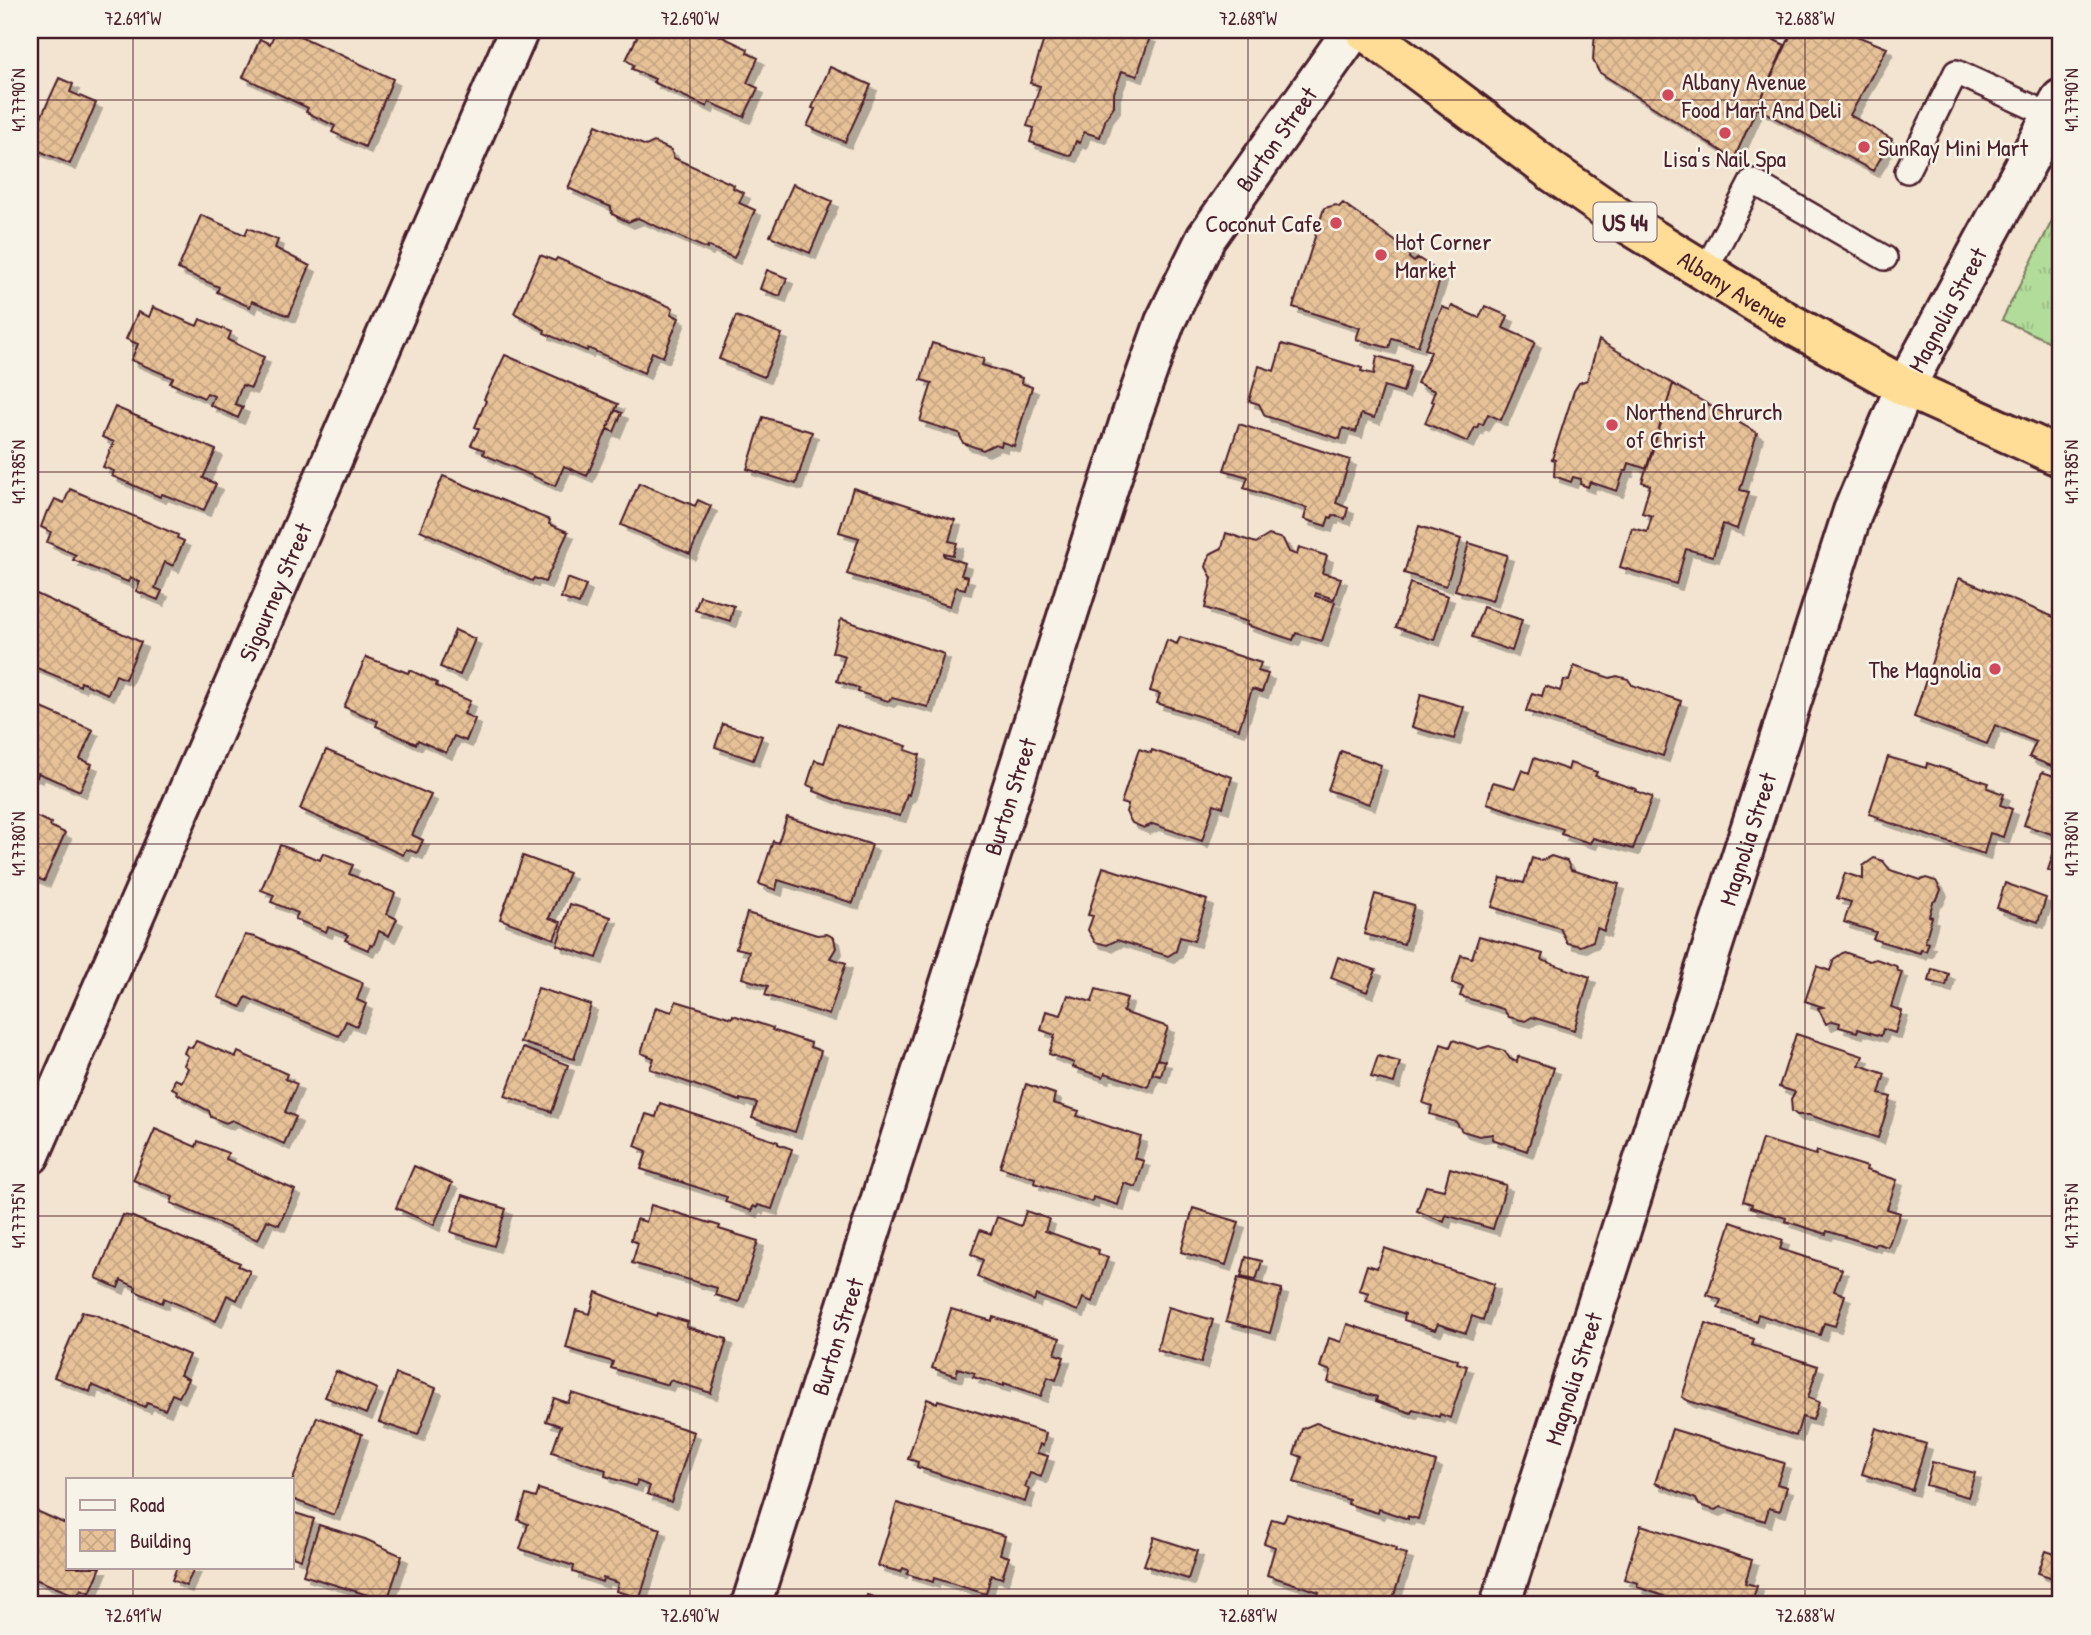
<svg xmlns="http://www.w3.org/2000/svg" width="2091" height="1635" font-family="'Patrick Hand',sans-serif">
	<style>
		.park { fill: url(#park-tufts); stroke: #7e7e62; stroke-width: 2 }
		.building { fill: url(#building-cross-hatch); stroke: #4a1f2b; stroke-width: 2; filter: url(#shadow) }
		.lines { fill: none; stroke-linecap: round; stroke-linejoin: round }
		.lane-casing { stroke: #4a1f2b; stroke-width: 28 }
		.street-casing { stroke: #4a1f2b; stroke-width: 44 }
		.secondary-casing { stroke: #4a1f2b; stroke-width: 44 }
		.highway-casing { stroke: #4a1f2b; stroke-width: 44 }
		.lane { stroke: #f7f3e8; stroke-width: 23 }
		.street { stroke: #f7f3e8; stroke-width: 38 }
		.secondary { stroke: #f7f3e8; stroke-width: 38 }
		.highway { stroke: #ffdd96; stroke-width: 38 }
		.ticks { fill: none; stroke: #4a1f2b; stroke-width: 2; stroke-opacity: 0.45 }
		.poi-dot { fill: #d1495b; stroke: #f7f3e8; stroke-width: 2.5 }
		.labels { text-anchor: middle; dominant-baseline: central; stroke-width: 5; stroke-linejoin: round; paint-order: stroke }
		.shield { fill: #f7f3e8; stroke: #7e5f64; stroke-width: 2 }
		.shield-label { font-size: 23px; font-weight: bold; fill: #4a1f2b }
		.poi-label { font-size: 24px; fill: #4a1f2b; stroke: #f7f3e8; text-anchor: start }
		.street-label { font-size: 24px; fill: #4a1f2b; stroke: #f7f3e8 }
		.neatline { fill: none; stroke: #4a1f2b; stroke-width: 2.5 }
		.ticks-label { font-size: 18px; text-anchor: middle; fill: #4a1f2b }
	</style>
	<defs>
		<pattern id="park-tufts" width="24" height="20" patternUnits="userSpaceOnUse" patternTransform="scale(1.75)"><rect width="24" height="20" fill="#b2dc99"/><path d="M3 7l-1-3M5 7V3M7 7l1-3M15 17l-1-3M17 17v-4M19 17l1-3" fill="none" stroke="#9bbc84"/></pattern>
		<pattern id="building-cross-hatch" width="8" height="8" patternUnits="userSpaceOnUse" patternTransform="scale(1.75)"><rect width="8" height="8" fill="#e7c298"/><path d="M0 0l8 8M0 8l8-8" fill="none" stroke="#c8a683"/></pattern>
		<filter id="shadow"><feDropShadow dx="6" dy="6" stdDeviation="0" flood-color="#0004"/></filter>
	</defs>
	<rect width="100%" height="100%" fill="#f2e4d0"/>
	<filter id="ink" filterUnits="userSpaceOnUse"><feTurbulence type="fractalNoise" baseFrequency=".0143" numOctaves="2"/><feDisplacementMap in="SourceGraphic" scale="14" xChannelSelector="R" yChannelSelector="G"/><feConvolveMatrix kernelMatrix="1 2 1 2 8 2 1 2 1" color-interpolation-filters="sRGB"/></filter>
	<g filter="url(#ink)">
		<path class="park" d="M2061 203V347L2002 320Z"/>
		<path class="building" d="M276 30H287L393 79 365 147 332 132 335 126 306 112 308 108 243 77 260 39 270 44Z
			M636 30H708L748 49 747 53 758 58 747 83 758 88 744 117 709 102 707 107 653 82 655 79 632 69 634 65 626 60 637 37 634 34Z
			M1047 30H1115L1122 32 1123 30H1127L1150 37 1137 76 1122 71 1114 93V106L1106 118 1100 137 1084 132 1080 143 1076 141 1071 156 1030 142 1034 128 1027 126 1040 86 1030 83Z
			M1595 30H1712V32L1723 33 1724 30H1768V37L1785 45 1734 159 1599 72 1593 60Z
			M1793 30H1842L1887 48 1850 115 1892 139 1873 171 1757 108Z
			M830 67 871 85 845 142 807 126 815 109 812 108Z
			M59 78 73 84 70 92 96 103 70 164 30 147V141Z
			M596 125 646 146 654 142 671 150 674 158 734 185 733 188 744 193 739 203 755 210 734 258 708 246 707 249 638 218 628 222 612 214 611 207 568 188Z
			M793 184 832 201 810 253 770 236Z
			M1343 203 1410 252 1409 258 1414 262 1418 258 1442 274 1418 346 1392 338 1389 348 1356 339 1360 328 1293 307 1324 208 1336 205 1339 207Z
			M201 215 245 235 248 228 278 240 275 248 310 266 289 316 252 301 250 307 217 292 219 287 178 269Z
			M540 255 555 261 557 258 673 308 671 314 679 318 663 357 652 352 644 373 588 348 587 351 544 333 545 330 514 313Z
			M767 270 787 278 780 296 760 289Z
			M1452 306 1479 318 1485 306 1508 316 1503 328 1535 342 1501 420 1488 414 1483 425 1479 423 1477 428 1475 427 1468 442 1425 423 1434 402 1431 401 1435 391 1417 383 1431 352 1425 349 1442 307 1450 310Z
			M153 307 197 326 200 319 231 332 228 340 264 357 251 388 242 385 235 404 243 407 238 418 210 405 214 396 207 393 204 398 170 383 173 378 131 360 138 344 126 339 138 312 149 317Z
			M736 316 782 334 764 377 719 359Z
			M1599 340 1673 384 1647 469 1629 463 1627 471H1624L1617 491 1590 482 1588 487 1580 484 1581 479 1573 477 1571 482 1554 476 1555 460 1552 459 1574 391 1579 383 1587 380Z
			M932 343 984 359 982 365 1022 378 1021 383 1032 387 1014 446 1002 442 1001 446 995 444 983 450 963 443 959 433 920 421 932 383 921 380Z
			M1282 344 1362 368 1361 371 1374 374 1377 356 1411 366 1403 392 1384 386 1374 418 1361 414 1356 432 1343 428 1340 439 1265 416 1259 404 1249 401 1259 366 1274 371Z
			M505 355 618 404 587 476 564 466 555 486 483 454 484 450 471 445 479 429 475 427 486 401 484 399Z
			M1673 384 1757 433 1740 490 1749 492 1737 529 1723 524 1713 556 1686 549 1676 584 1620 567 1632 528 1647 532 1652 516 1642 513 1650 485 1642 482Z
			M115 407 216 450 203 478 216 484 204 510 162 494 160 497 112 476 114 471 103 467 114 442 102 437Z
			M615 410 622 413 614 432 607 429Z
			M763 417 812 432 796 484 747 469Z
			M1239 424 1350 460 1336 503 1348 508 1345 519 1333 515 1332 518 1329 517 1326 526 1304 519 1307 508 1244 488 1248 477 1224 470Z
			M443 476 550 520 549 524 568 532 545 582 534 578 532 581 420 530Z
			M639 483 695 506 698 500 711 506 690 554 621 525Z
			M853 488 955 520 949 541 957 543 953 555 944 553V556L965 563 961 575 968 577 965 589 956 587 950 606 847 574 859 538 839 532Z
			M70 489 178 535 177 538 184 541 173 566 165 562 155 588 162 591 158 600 136 591 140 582 130 578 128 582 73 560 76 555 47 542 51 532 41 527 47 511H49L55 499 64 503Z
			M1419 526 1461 539 1446 586 1404 573Z
			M1226 533 1256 543 1269 535 1283 539 1289 552 1297 555 1299 547 1327 556 1322 573 1341 578 1334 599 1316 593 1315 596 1335 602 1322 641 1296 633 1293 640 1247 625 1248 622 1205 608 1212 578 1206 567 1210 554 1222 548Z
			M1469 543 1507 555 1492 601 1455 590Z
			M567 578 586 585 579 604 561 598Z
			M1959 578 2061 620V770L2029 757 2036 742 1995 725 1987 744 1914 717Z
			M1410 583 1448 596 1434 640 1396 627Z
			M30 591 141 642 125 679 116 675 108 694 81 682 80 686 32 666 34 661 30 659Z
			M700 596 734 606 730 621 695 610Z
			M1483 607 1522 620 1512 651 1472 637Z
			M841 619 944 654 928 707 892 698 888 701 858 692 859 688 837 681 845 656 832 652Z
			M455 630 475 639 460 675 440 667Z
			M1180 637 1261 663 1258 671 1268 674 1262 692 1252 689 1239 729 1157 703 1160 694 1150 691 1167 640 1177 644Z
			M366 657 408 673 410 670 437 683 436 686 470 701 464 714 475 719 466 741 454 736 446 753 418 740 416 744 376 726 378 721 344 707Z
			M1574 666 1610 678 1617 676 1628 679 1632 685 1681 701 1663 756 1526 711 1532 693 1542 696 1545 686 1560 691 1564 680 1569 681Z
			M1421 694 1464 707 1454 739 1412 727Z
			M30 703 93 730 80 759 92 764 80 791 38 773 37 777 30 774Z
			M723 724 762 736 753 760 715 747Z
			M837 724 907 746 905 750 920 755 909 795 907 794 900 816 839 801 814 791 815 788 807 785 815 760 824 763Z
			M1139 749 1151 753 1152 750 1232 777 1223 807 1214 804 1202 841 1153 824 1144 828 1132 823 1126 812 1128 805 1121 803Z
			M326 750 431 795 412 835 423 840 417 853 406 849 403 855 300 809Z
			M1341 751 1381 765 1369 804 1328 790Z
			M1888 757 1926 768 1927 763 1989 783 1987 788 2004 794 2000 805 2012 809 2003 837 1990 833 1984 854 1878 819 1879 817 1869 814Z
			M1534 758 1568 770 1570 763 1597 772 1595 776 1636 789 1635 791 1652 797 1633 849 1593 838 1590 843 1561 834 1563 829 1487 803 1493 782 1515 788 1522 770 1529 773Z
			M2042 772 2061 778V837L2024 825Z
			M30 814 51 823 50 826 65 833 44 881 30 875Z
			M787 817 872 845 853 903 778 880 776 890 759 884 773 841 778 843Z
			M280 845 320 860 323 853 353 865 349 874 395 893 387 914 397 919 389 936 379 931 373 946 370 945 368 950 345 940 348 935 328 927 326 932 295 919 298 913 271 902 274 895 261 890Z
			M2056 846 2061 848V875L2048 870Z
			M523 856 569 873 549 918 561 922 554 939 500 919Z
			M1551 856 1567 861 1571 870 1619 884 1604 931 1597 928 1593 941 1581 946 1567 943 1560 928 1492 907 1501 878 1524 883 1532 858 1541 861Z
			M1874 858 1883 861 1890 870 1921 880 1926 878 1936 881 1941 890 1937 899 1933 902 1929 916 1932 917 1925 942 1929 943 1926 951 1921 950 1920 953 1916 952 1873 939 1876 932 1844 922 1851 902 1837 898 1845 873 1863 879V866Z
			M1103 867 1207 900 1194 941 1180 937 1176 951 1168 956 1117 940 1107 945 1095 942 1088 930 1093 916 1088 915Z
			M2005 883 2046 898 2038 922 1997 908Z
			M1375 894 1414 905 1404 944 1364 934Z
			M570 904 611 917 597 958 557 945Z
			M747 913 817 935 827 934 834 938 836 948 830 958 846 963 829 1015 765 995 768 986 742 978 749 951 736 948Z
			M245 935 255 937 363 983 357 1000 366 1004 357 1026 346 1021 339 1036 246 997 241 1007 218 997Z
			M1479 936 1543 954 1541 960 1590 977 1574 1030 1532 1017 1525 1021 1509 1017 1503 1009 1460 996 1463 987 1452 983 1461 955 1472 958Z
			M1844 952 1869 961 1876 959 1896 966 1898 971 1902 972 1891 1007 1902 1011 1895 1033 1883 1029 1881 1036 1858 1029 1857 1032 1839 1027 1840 1023 1833 1021 1826 1024 1818 1008 1823 1007 1805 1001 1817 966 1830 971 1834 959Z
			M1338 957 1376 970 1367 992 1331 978Z
			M1932 969 1949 974 1946 986 1929 981Z
			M538 988 591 1005 574 1059 520 1042Z
			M1096 989 1127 998 1123 1012 1168 1027 1148 1087 1105 1073 1103 1077 1073 1067 1074 1063 1049 1054 1055 1035 1041 1030 1046 1011 1061 1015 1068 995 1092 1002Z
			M676 1001 732 1018 733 1015 773 1028 772 1030 811 1043 810 1047 821 1051 795 1132 752 1118 757 1103 740 1099V1101L650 1069 654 1058 641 1053 656 1007 672 1012Z
			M1796 1034 1863 1056 1859 1065 1885 1074 1879 1094 1891 1097 1878 1138 1809 1115H1797L1792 1111 1791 1099 1795 1092 1779 1087Z
			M1453 1040 1479 1049 1489 1046 1505 1051 1510 1059 1517 1062 1518 1056 1554 1068 1527 1151 1492 1139 1493 1134 1479 1136 1462 1131 1456 1122 1430 1114 1432 1106 1423 1103 1441 1044 1450 1047Z
			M196 1041 236 1057 238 1052 287 1074 285 1079 297 1084 285 1112 296 1117 284 1144 232 1120 226 1123 211 1117 209 1111 177 1094 178 1091 172 1088 175 1079 182 1082 188 1068 184 1065 188 1056 184 1053 187 1046 192 1048Z
			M523 1048 568 1065 552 1112 505 1096Z
			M1378 1056 1400 1062 1394 1083 1371 1077Z
			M1157 1059 1165 1061 1161 1076 1152 1074Z
			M1026 1084 1055 1094 1053 1103 1079 1111 1077 1116 1141 1137 1134 1158 1144 1161 1136 1187 1124 1183 1118 1205 1093 1197 1092 1202 1034 1183 1035 1178 1000 1167Z
			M660 1103 778 1142V1144L792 1149 772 1209 758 1205 757 1208 753 1206 752 1211 725 1202 727 1197 641 1169 647 1151 635 1146 646 1114 656 1117Z
			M155 1129 196 1147 198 1141 228 1153 226 1159 295 1190 279 1225 267 1220 258 1240 171 1203 173 1197 133 1180Z
			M1762 1139 1816 1155 1817 1151 1867 1167 1866 1170 1897 1180 1887 1209 1900 1213 1888 1247 1876 1243 1875 1246 1827 1231 1826 1234 1785 1221 1786 1218 1751 1207 1752 1204 1743 1201Z
			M414 1166 452 1183 434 1225 396 1208Z
			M1450 1168 1506 1185 1493 1229 1446 1215 1444 1222 1417 1211 1426 1186 1444 1190Z
			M463 1195 506 1209 494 1246 451 1232Z
			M651 1205 720 1226 719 1229 758 1241 739 1302 715 1295 717 1288 632 1263 638 1243 631 1240 637 1219 646 1222Z
			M1193 1208 1239 1222 1226 1265 1181 1252Z
			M1026 1211 1049 1219 1045 1231 1099 1250 1098 1254 1108 1257 1092 1302 1083 1298 1078 1311 1036 1295 1034 1301 977 1277 983 1260 971 1254 980 1230 991 1234 997 1217 1021 1226Z
			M123 1215 133 1217 240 1263 238 1266 250 1271 237 1300 227 1295 216 1321 164 1298 162 1303 135 1291 136 1287 121 1280 118 1288 96 1278Z
			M1731 1222 1783 1240 1780 1249 1842 1269 1834 1291 1845 1295 1835 1326 1824 1323 1820 1335 1758 1314 1756 1321 1718 1308 1721 1300 1707 1295Z
			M1384 1248 1494 1284 1483 1320 1472 1316 1466 1333 1438 1324 1435 1330 1404 1320 1405 1314 1366 1301 1369 1293 1359 1290 1367 1265 1377 1268Z
			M1246 1257 1262 1261 1256 1280 1241 1277Z
			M1238 1278 1282 1289 1270 1333 1226 1321Z
			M596 1292 657 1316 658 1313 688 1322 686 1327 727 1339 711 1393 670 1380 668 1385 611 1368 613 1362 566 1348 576 1310 590 1314Z
			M1168 1307 1213 1320 1201 1363 1157 1350Z
			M951 1309 992 1321 993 1317 1060 1338 1055 1354 1064 1357 1056 1380 1048 1377 1041 1396 1004 1383V1386L973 1377 975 1373 958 1368 956 1376 932 1368Z
			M82 1312 96 1315 189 1355 180 1375 188 1379 179 1397 172 1394 165 1410 147 1403 145 1407 92 1385 90 1392 54 1377Z
			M1706 1323 1754 1339 1752 1345 1818 1366 1808 1398 1819 1402 1813 1420 1802 1417 1796 1436 1689 1401 1682 1397Z
			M1347 1324 1458 1360 1457 1363 1467 1366 1450 1418 1440 1414 1439 1417 1413 1409 1411 1413 1376 1401 1377 1397 1328 1382 1331 1371 1320 1367 1329 1338 1341 1342Z
			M336 1371 377 1389 366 1414 325 1397Z
			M396 1374 436 1388 418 1435 379 1422Z
			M572 1393 694 1432 671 1502 647 1494 650 1486 637 1481 636 1486 605 1476 606 1470 552 1452 561 1426 546 1421 554 1398 568 1403Z
			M927 1399 937 1403 938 1400 1046 1433 1043 1446 1040 1444 1037 1453 1048 1456 1041 1477 1030 1473 1025 1487 1029 1489 1025 1502 917 1467 918 1462 908 1459Z
			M317 1417 362 1434 334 1515 292 1499V1482Z
			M1316 1423 1436 1462 1418 1519 1408 1516V1519L1379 1509 1378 1513 1348 1504 1349 1500 1294 1482 1302 1457 1294 1454 1302 1429Z
			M1876 1428 1926 1444 1912 1490 1862 1474Z
			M1672 1429 1784 1463 1777 1484 1787 1487 1780 1511 1769 1508 1765 1521 1721 1507 1715 1510 1699 1505 1696 1499 1655 1483Z
			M1932 1462 1975 1473 1968 1497 1926 1485Z
			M539 1489 661 1529 640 1598 616 1591 618 1583 603 1578 602 1582 573 1572 574 1566 520 1549 528 1524 518 1520 526 1495 536 1498Z
			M897 1503 1005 1536 1000 1554 1009 1557 1002 1578 991 1575 986 1594 934 1578 933 1582 907 1574 908 1570 903 1568 901 1572 878 1566Z
			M30 1508 68 1525V1567H101L90 1593 81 1589 77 1596 30 1577Z
			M292 1512 314 1519 301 1559 292 1556Z
			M1287 1514 1396 1548 1395 1551 1407 1554 1391 1605H1361L1349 1601 1348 1604 1318 1595 1319 1592 1267 1575 1275 1547 1264 1543 1272 1519 1283 1522Z
			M319 1525 365 1539 402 1556 387 1601 303 1575Z
			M1641 1525 1752 1560 1745 1583 1757 1586 1751 1605H1675L1668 1603 1664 1596 1637 1587 1638 1583 1624 1579Z
			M1154 1537 1197 1551 1188 1579 1144 1565Z
			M2046 1551 2061 1556V1584L2055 1582 2056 1579 2038 1573Z
			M177 1567H195L186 1586 172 1580Z
			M867 1595 900 1605H864Z"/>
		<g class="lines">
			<g class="lane-casing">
				<path id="lane" d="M1907 171 1956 72 2052 116
					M1705 271 1752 181 1885 258"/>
			</g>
			<g class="street-casing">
				<g id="street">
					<path id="s1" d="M751 1605 1131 417 1165 322 1206 238 1353 30"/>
					<path id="s2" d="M1500 1605 1853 511 1905 387 2061 99"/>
				</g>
			</g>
			<g class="secondary-casing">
				<g id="secondary">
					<path id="s3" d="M30 1155 519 30"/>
				</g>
			</g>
			<g class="highway-casing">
				<g id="highway">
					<path id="s4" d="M1364 30 1554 173 1622 220 1784 320 1905 387 2061 457"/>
				</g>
			</g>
			<use href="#lane" class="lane"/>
			<use href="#street" class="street"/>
			<use href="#secondary" class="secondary"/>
			<use href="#highway" class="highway"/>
		</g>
	</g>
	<path class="ticks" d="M133 30V1479M690 30V1605M1248 30V1605M1805 30V1605M30 100H2061M30 472H2061M30 844H2061M30 1216H2061M133 1567V1605M30 1589H2061"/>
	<g class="poi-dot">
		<circle cx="1668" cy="95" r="7"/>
		<circle cx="1725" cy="133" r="7"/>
		<circle cx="1864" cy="147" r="7"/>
		<circle cx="1336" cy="223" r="7"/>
		<circle cx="1381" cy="255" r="7"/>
		<circle cx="1612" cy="425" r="7"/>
		<circle cx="1995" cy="669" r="7"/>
	</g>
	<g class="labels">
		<rect class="shield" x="1593.5" y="202.5" width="63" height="39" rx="5"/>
		<g class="shield-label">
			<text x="1625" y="222">US 44</text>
		</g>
		<g class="poi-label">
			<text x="1682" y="81">Albany Avenue<tspan x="1682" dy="28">Food Mart And Deli</tspan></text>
			<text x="1878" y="147">SunRay Mini Mart</text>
			<text x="1725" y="158" text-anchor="middle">Lisa's Nail Spa</text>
			<text x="1322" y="223" text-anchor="end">Coconut Cafe</text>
			<text x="1395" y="241">Hot Corner<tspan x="1395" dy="28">Market</tspan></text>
			<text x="1626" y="411">Northend Chrurch<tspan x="1626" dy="28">of Christ</tspan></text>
			<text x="1981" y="669" text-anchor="end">The Magnolia</text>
		</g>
		<g class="street-label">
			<text stroke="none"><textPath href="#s1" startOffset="1563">Burton Street</textPath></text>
			<text stroke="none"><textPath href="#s4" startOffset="452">Albany Avenue</textPath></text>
			<text stroke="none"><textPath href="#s2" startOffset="1372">Magnolia Street</textPath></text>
			<text stroke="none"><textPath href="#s3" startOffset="614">Sigourney Street</textPath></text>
			<text stroke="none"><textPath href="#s1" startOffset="849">Burton Street</textPath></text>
			<text stroke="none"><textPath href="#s2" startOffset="805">Magnolia Street</textPath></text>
			<text stroke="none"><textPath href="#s1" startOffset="282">Burton Street</textPath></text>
			<text stroke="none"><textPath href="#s2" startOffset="238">Magnolia Street</textPath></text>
		</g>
	</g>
	<rect width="2091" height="1635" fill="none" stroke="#f7f3e8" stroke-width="77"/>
	<rect x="66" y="1478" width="228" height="91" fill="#f7f3e8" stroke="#b29e9c" stroke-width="2"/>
	<rect x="80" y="1500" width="35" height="10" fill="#f7f3e8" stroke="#b29e9c" stroke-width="2"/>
	<text x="130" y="1512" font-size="21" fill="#4a1f2b">Road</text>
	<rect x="80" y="1530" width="35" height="21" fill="url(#building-cross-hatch)" stroke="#b29e9c" stroke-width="2"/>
	<text x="130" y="1548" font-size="21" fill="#4a1f2b">Building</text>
	<rect x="38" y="38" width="2014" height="1558" class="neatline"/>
	<g class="ticks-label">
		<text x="133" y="25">72.691°W</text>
		<text x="690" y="25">72.690°W</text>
		<text x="1248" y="25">72.689°W</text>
		<text x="1805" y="25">72.688°W</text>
		<text transform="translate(19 100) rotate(-90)" y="6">41.7790°N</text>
		<text transform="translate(2072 100) rotate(-90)" y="6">41.7790°N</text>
		<text transform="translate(19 472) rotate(-90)" y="6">41.7785°N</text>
		<text transform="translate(2072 472) rotate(-90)" y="6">41.7785°N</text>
		<text transform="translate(19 844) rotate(-90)" y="6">41.7780°N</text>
		<text transform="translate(2072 844) rotate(-90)" y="6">41.7780°N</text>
		<text transform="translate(19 1216) rotate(-90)" y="6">41.7775°N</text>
		<text transform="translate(2072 1216) rotate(-90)" y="6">41.7775°N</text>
		<text x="133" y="1622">72.691°W</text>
		<text x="690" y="1622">72.690°W</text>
		<text x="1248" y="1622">72.689°W</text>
		<text x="1805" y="1622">72.688°W</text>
	</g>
</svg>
